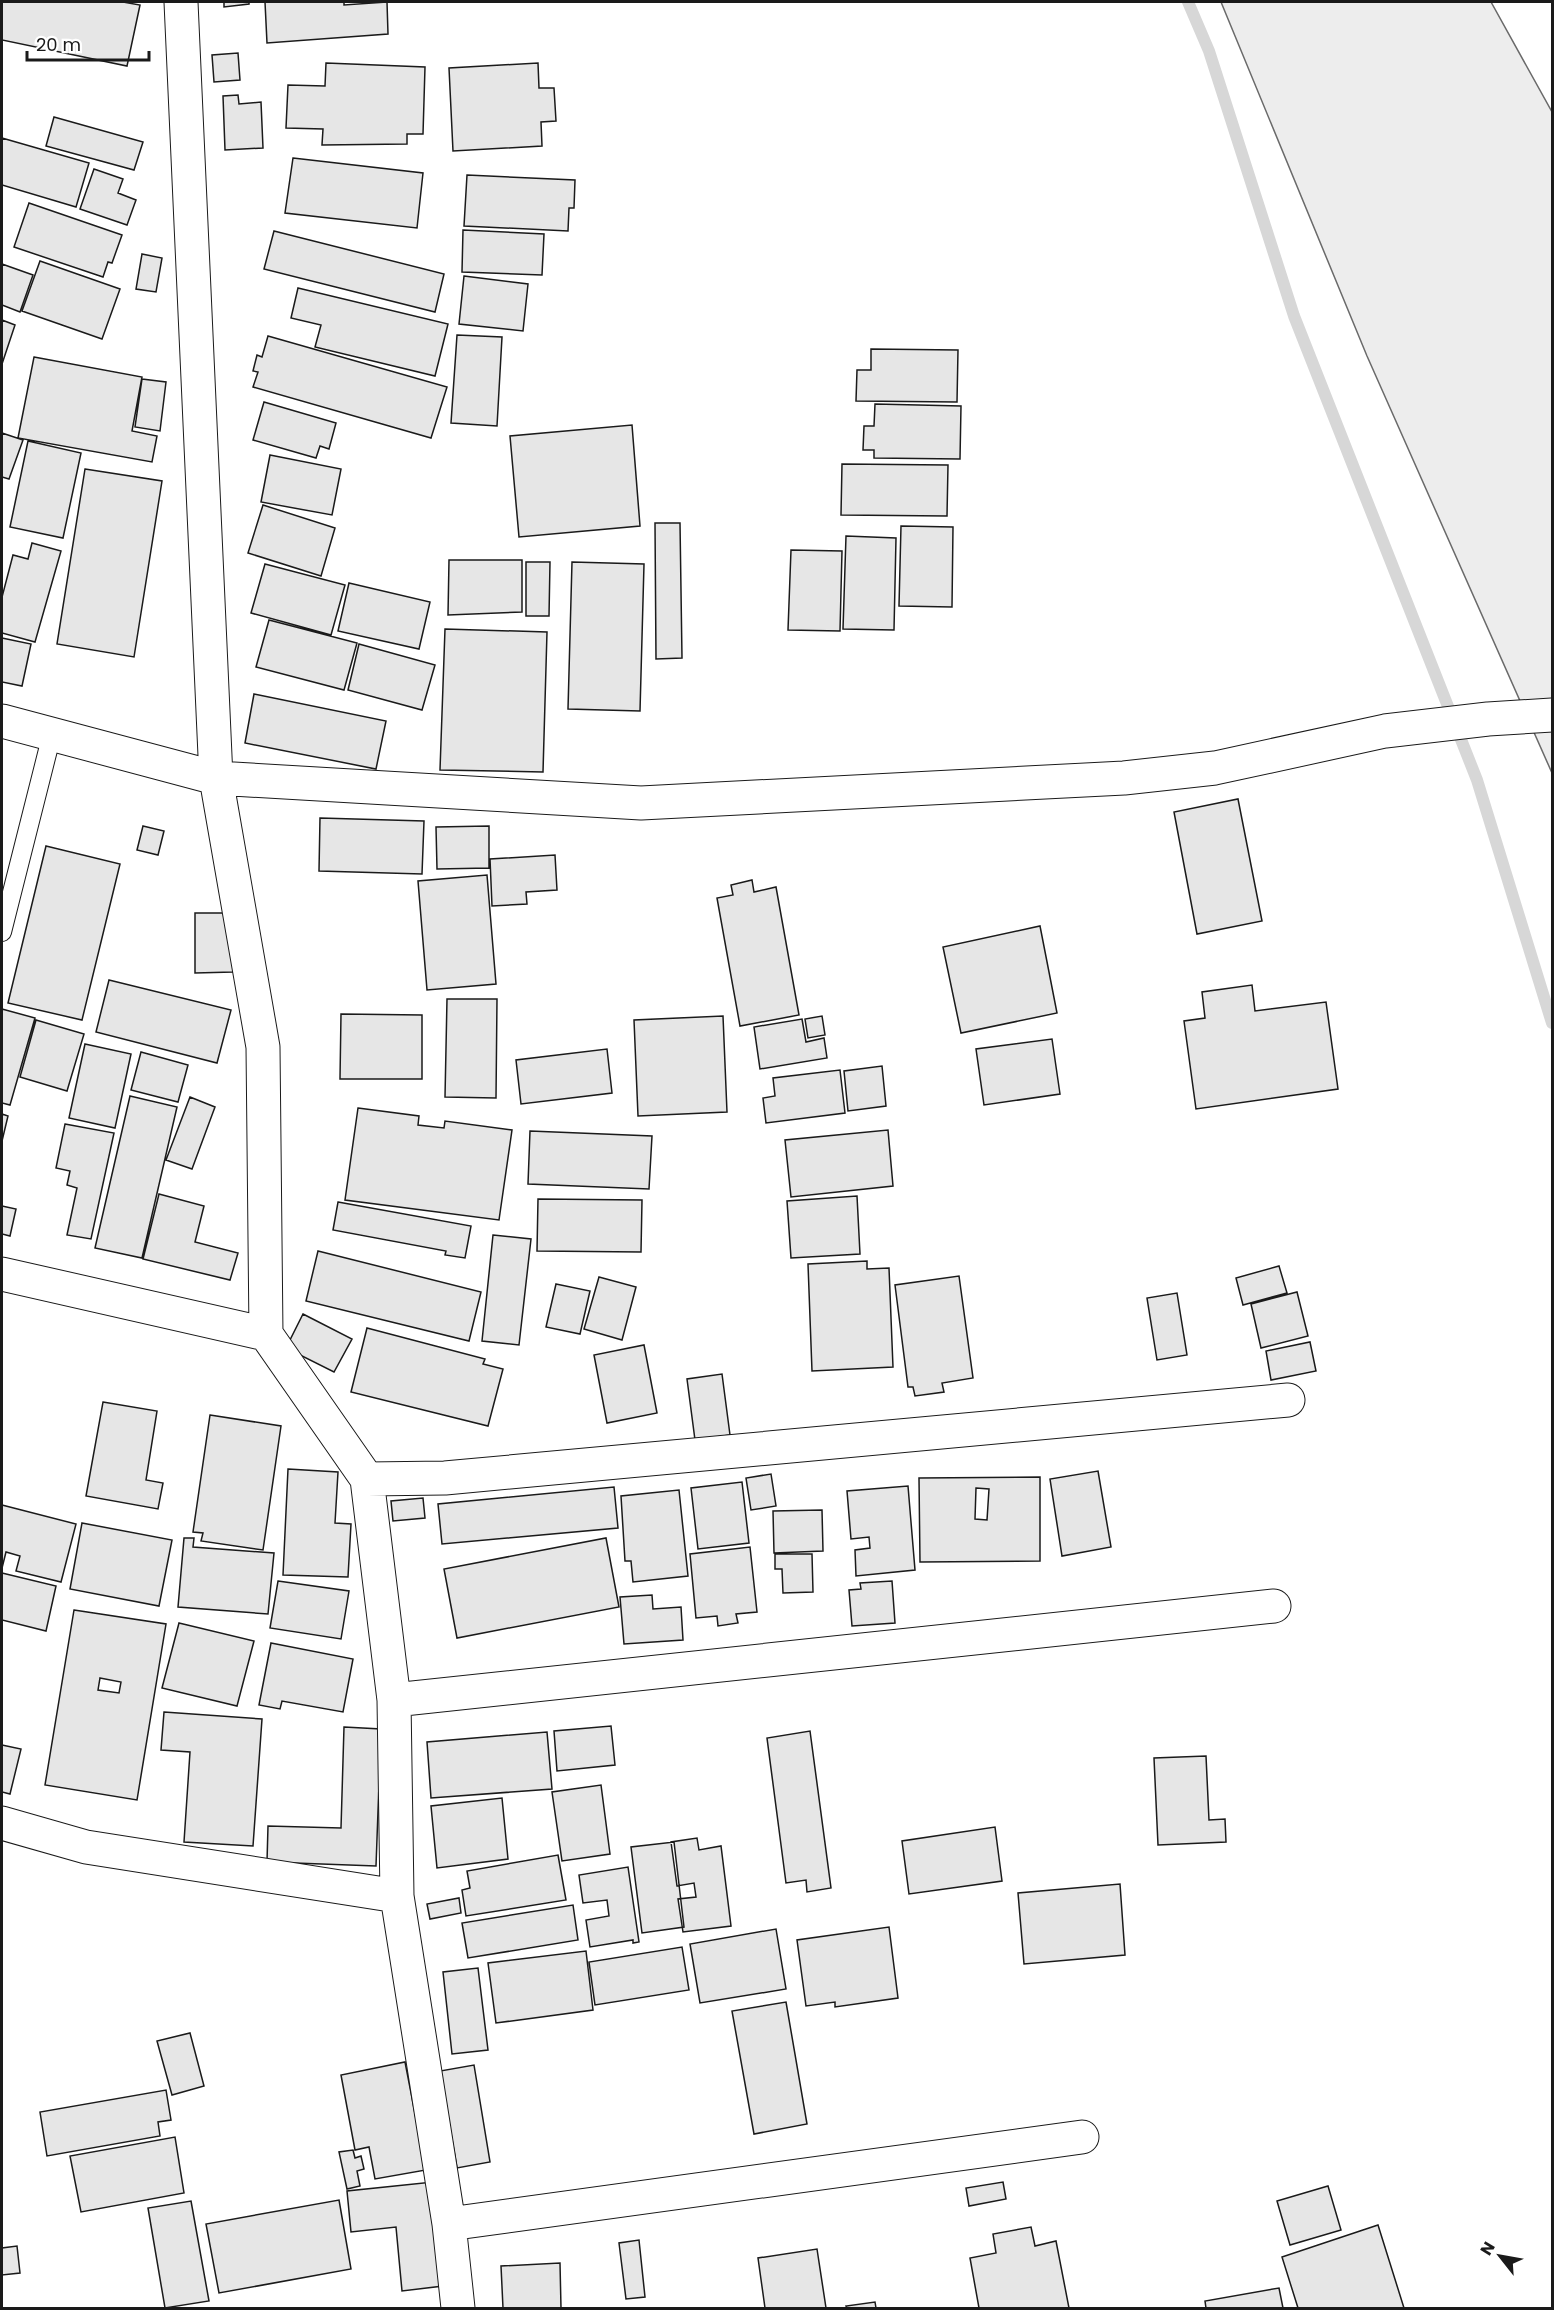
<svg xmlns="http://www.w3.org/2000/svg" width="1554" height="2310" font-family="Poppins,sans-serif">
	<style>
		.built { fill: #ededed; stroke: #6a6a6a; stroke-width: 1.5 }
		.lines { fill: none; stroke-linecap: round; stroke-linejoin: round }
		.stream { stroke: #d7d7d7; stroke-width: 12 }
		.building { fill: #e6e6e6; stroke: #1a1a1a; stroke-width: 1.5; fill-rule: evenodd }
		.service-casing { stroke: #1a1a1a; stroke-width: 20 }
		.minor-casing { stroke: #1a1a1a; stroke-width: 35 }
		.service { stroke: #fff; stroke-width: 18 }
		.minor { stroke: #fff; stroke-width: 33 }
	</style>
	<rect width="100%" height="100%" fill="#fff"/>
	<path class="built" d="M1221 2H1491L1552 112V773L1367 356Z"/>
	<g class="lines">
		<path class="stream" d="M1188 2 1209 51 1294 316 1477 780 1552 1023"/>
	</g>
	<path class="building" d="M2 2H123L140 5 127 66 2 40Z
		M224 2H249V4L224 7Z
		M265 2H344V5L387 2 388 34 267 43Z
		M238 53 240 80 214 82 212 55Z
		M326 63 425 67 423 134H407V144L322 145 323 129 286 128 288 85 325 86Z
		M538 63 539 88H554L556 121 541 122 542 146 453 151 449 68Z
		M238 95 239 104 261 102 263 148 225 150 223 96Z
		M54 117 143 142 134 170 46 146Z
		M2 138 89 163 76 207 2 185Z
		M293 158 423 173 417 228 285 213Z
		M94 169 123 179 118 193 136 200 127 225 80 209Z
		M467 175 575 180 574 208H569L568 231 464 226Z
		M29 203 122 235 112 263 108 262 103 277 14 247Z
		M463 230 544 234 542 275 462 272Z
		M274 231 444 274 435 312 264 269Z
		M142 254 162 258 156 292 136 289Z
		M40 261 120 289 102 339 22 311Z
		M2 264 33 275 20 312 2 305Z
		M464 276 528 284 523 331 459 324Z
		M298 288 448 324 435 376 315 347 321 325 291 318Z
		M2 320 15 325 2 364Z
		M457 335 502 337 497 426 451 423Z
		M268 336 447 387 431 438 253 387 258 372 253 371 257 355 262 357Z
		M871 349 958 350 957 402 856 401 857 370H871Z
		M34 357 142 377 132 431 157 436 152 462 18 438Z
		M142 379 166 382 160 431 135 427Z
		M264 402 336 423 329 449 320 446 316 458 253 440Z
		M875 404 961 406 960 459 874 458V450H863L864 426H874Z
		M632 425 640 526 519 537 510 436Z
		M2 433 23 440 9 479 2 477Z
		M28 441 81 453 63 538 10 527Z
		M270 455 341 469 332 515 261 502Z
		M842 464 948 465 947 516 841 515Z
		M85 469 162 481 134 657 57 644Z
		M263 505 335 528 321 576 248 553Z
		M655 523H680L682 658 656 659Z
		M901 526 953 527 952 607 899 606Z
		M846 536 896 538 894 630 843 629Z
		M32 543 61 551 35 642 2 633V597L13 555 28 559Z
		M791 550 842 551 840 631 788 630Z
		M449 560H522V612L448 615Z
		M526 562H550L549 616H526Z
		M572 562 644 564 640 711 568 709Z
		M265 564 345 585 331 635 251 613Z
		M349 583 430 602 419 649 338 631Z
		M269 620 357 643 344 690 256 667Z
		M445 629 547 632 543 772 440 770Z
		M2 638 31 644 22 686 2 682Z
		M359 644 435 665 422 710 348 690Z
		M254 694 386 721 376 769 245 743Z
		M1238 799 1262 921 1197 934 1174 812Z
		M320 818 424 821 422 874 319 871Z
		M143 826 164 831 158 855 137 850Z
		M489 826V868L437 869 436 827Z
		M46 846 120 864 82 1020 8 1003Z
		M555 855 557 890 526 892 527 904 492 906 490 859Z
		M487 875 496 984 427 990 418 881Z
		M752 880 754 892 776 887 799 1015 740 1026 717 898 733 895 731 885Z
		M195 913H234L233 972 195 973Z
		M1040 926 1057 1013 961 1033 943 947Z
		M109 980 231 1010 217 1063 96 1032Z
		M1252 985 1255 1011 1326 1002 1338 1089 1196 1109 1184 1021 1205 1018 1202 992Z
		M447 999H497L496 1098 445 1097Z
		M2 1009 35 1018 10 1105 2 1103Z
		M341 1014 422 1015V1079H340Z
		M723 1016 727 1112 638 1116 634 1020Z
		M822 1016 825 1035 808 1038 805 1019Z
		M802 1019 806 1042 824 1038 827 1058 760 1069 754 1027Z
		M36 1020 84 1034 67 1091 20 1077Z
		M1052 1039 1060 1094 984 1105 976 1049Z
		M85 1044 131 1054 115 1128 69 1118Z
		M607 1049 612 1093 521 1104 516 1060Z
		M141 1052 188 1065 178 1102 131 1090Z
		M882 1066 886 1106 848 1111 844 1071Z
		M840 1070 845 1113 766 1123 763 1098 775 1096 773 1078Z
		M130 1096 177 1107 142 1258 95 1248Z
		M190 1097 215 1107 192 1169 166 1160Z
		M358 1108 419 1116 418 1125 444 1128 445 1121 512 1130 499 1220 345 1200Z
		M2 1114 8 1116 2 1141Z
		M65 1124 114 1133 91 1239 67 1235 77 1188 67 1185 70 1171 56 1168Z
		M888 1130 893 1186 791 1197 785 1140Z
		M530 1131 652 1136 649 1189 528 1184Z
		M159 1194 204 1206 195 1242 238 1253 230 1280 143 1259Z
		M857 1196 860 1254 791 1258 787 1201Z
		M538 1199 642 1200 641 1252 537 1251Z
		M338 1202 471 1226 465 1258 445 1255 446 1251 333 1230Z
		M2 1206 16 1209 10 1236 2 1234Z
		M493 1235 531 1239 519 1345 482 1341Z
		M318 1251 481 1292 469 1341 306 1301Z
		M867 1261V1269L889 1268 893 1367 812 1371 808 1264Z
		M1279 1266 1287 1293 1243 1305 1236 1278Z
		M959 1276 973 1378 942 1383 944 1392 915 1396 913 1387H908L895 1285Z
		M599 1277 636 1287 622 1340 584 1329Z
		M556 1284 590 1291 580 1334 546 1327Z
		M1297 1292 1308 1336 1261 1348 1251 1304Z
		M1177 1293 1187 1355 1157 1360 1147 1298Z
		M303 1314 352 1339 334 1372 286 1348Z
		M367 1328 485 1359 483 1364 503 1369 488 1426 351 1392Z
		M1310 1342 1316 1371 1271 1380 1266 1351Z
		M644 1345 657 1413 607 1423 594 1355Z
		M722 1374 730 1435 695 1440 687 1379Z
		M103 1402 157 1411 146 1480 163 1483 158 1509 86 1496Z
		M210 1415 281 1426 263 1550 201 1541 203 1533 193 1532Z
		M288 1469 338 1472 335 1523 351 1524 348 1577 283 1575Z
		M1098 1471 1111 1547 1062 1556 1050 1479Z
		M771 1474 776 1506 751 1510 746 1478Z
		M1040 1477V1561L920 1562 919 1478ZM976 1488 989 1489 987 1520 975 1519Z
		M742 1482 749 1543 698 1549 691 1488Z
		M908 1486 915 1570 856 1576 855 1550 870 1548 869 1537 851 1539 847 1491Z
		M614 1487 618 1528 442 1544 438 1504Z
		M679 1490 688 1576 633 1582 631 1561H625L621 1496Z
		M423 1498 425 1518 393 1521 391 1501Z
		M2 1505 76 1524 61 1582 16 1571 20 1556 6 1552 2 1568Z
		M822 1510 823 1551 774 1553 773 1511Z
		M82 1523 172 1540 159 1606 70 1589Z
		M184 1538H194L193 1547 274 1553 268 1614 178 1607Z
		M606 1538 619 1607 457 1638 444 1569Z
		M750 1547 757 1612 736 1614 738 1623 718 1626 717 1616 696 1618 690 1554Z
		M775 1554H812L813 1592 783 1593 782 1569H775Z
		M2 1573 56 1586 46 1631 2 1620Z
		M278 1581 349 1591 341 1639 270 1628Z
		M892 1581 895 1623 852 1626 849 1590 861 1589 860 1583Z
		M652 1595 653 1609 681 1607 683 1640 624 1644 620 1597Z
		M74 1610 166 1624 137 1800 45 1785ZM100 1678 121 1682 119 1693 98 1690Z
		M179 1623 254 1641 237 1706 162 1688Z
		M271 1643 353 1659 343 1712 282 1701 280 1709 259 1705Z
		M164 1712 262 1719 253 1846 184 1842 190 1752 161 1750Z
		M611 1726 615 1765 557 1771 554 1731Z
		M344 1727 381 1729 376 1866 267 1862 268 1826 341 1828Z
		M810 1731 831 1888 807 1892 806 1880 786 1883 767 1738Z
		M547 1732 552 1789 431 1798 427 1742Z
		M2 1745 21 1749 10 1794 2 1792Z
		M1206 1756 1209 1820 1225 1819 1226 1842 1158 1845 1154 1758Z
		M601 1785 610 1854 562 1861 552 1792Z
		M502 1798 508 1859 437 1868 431 1806Z
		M995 1827 1002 1881 909 1894 902 1841Z
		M697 1838 699 1850 721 1846 731 1926 683 1932 678 1899 696 1897 694 1883 677 1886 671 1842Z
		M674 1842 684 1927 642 1933 631 1847Z
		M558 1855 566 1900 466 1916 462 1890 470 1888 467 1871Z
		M628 1867 639 1942 633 1943V1940L590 1947 586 1920 609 1916 607 1900 583 1903 579 1875Z
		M1120 1884 1125 1955 1024 1964 1018 1893Z
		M459 1898 461 1913 430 1919 427 1904Z
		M573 1905 578 1940 468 1958 462 1923Z
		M889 1927 898 1998 835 2007V2002L806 2006 797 1940Z
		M776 1929 786 1989 700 2003 690 1944Z
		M682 1947 689 1990 595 2005 589 1962Z
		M586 1951 593 2010 496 2023 488 1963Z
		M478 1968 488 2050 452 2054 443 1972Z
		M786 2002 807 2124 754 2134 732 2011Z
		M190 2033 204 2086 172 2095 157 2041Z
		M405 2062 426 2170 375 2179 369 2147 355 2150 341 2075Z
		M474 2065 490 2162 457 2168 440 2071Z
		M166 2090 171 2120 158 2122 160 2136 47 2156 40 2112Z
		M175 2137 184 2193 81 2212 70 2156Z
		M353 2150 355 2158 361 2156 364 2169 357 2171 360 2186 347 2189 339 2152Z
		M433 2182 443 2286 402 2291 396 2227 351 2232 347 2191Z
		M1003 2182 1006 2199 969 2206 966 2188Z
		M1328 2186 1341 2230 1290 2245 1277 2201Z
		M339 2200 351 2269 219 2293 206 2224Z
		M191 2201 209 2301 165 2308 148 2208Z
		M1378 2225 1404 2308H1298L1282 2257Z
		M1031 2227 1035 2246 1056 2241 1069 2308H979L970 2258 996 2253 993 2234Z
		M639 2240 645 2297 626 2299 619 2243Z
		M17 2246 20 2273 2 2275V2248Z
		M817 2249 826 2308H765L758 2258Z
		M560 2263 561 2308H503L501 2266Z
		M1279 2288 1283 2308H1206L1205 2301Z
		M875 2302 876 2308H847L846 2306Z"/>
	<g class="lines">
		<g class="service-casing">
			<path id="service" d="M2 932 52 734"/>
		</g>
		<g class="minor-casing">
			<path id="minor" d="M181 2 216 778 263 1047 266 1334 367 1479 394 1700 397 1896 449 2224 458 2308
				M2 721 216 778 641 803 1124 778 1215 768 1385 731 1488 719 1552 715
				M2 1274 266 1334
				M367 1479 445 1478 1288 1400
				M394 1700 1274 1606
				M2 1823 86 1847 397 1896
				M449 2224 1082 2137"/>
		</g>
		<use href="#service" class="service"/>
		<use href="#minor" class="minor"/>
	</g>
	<rect width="1554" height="2310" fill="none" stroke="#1a1a1a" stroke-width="6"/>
	<g transform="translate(1500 2256) rotate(301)" stroke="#ffffff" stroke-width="4.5" paint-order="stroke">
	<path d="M0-4.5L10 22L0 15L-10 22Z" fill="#1a1a1a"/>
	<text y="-9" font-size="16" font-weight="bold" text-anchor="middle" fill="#1a1a1a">N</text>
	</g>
	<path d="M27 51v9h122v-9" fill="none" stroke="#1a1a1a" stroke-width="3"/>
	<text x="36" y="51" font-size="18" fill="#1a1a1a" stroke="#ffffff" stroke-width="4.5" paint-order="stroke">20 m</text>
</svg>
